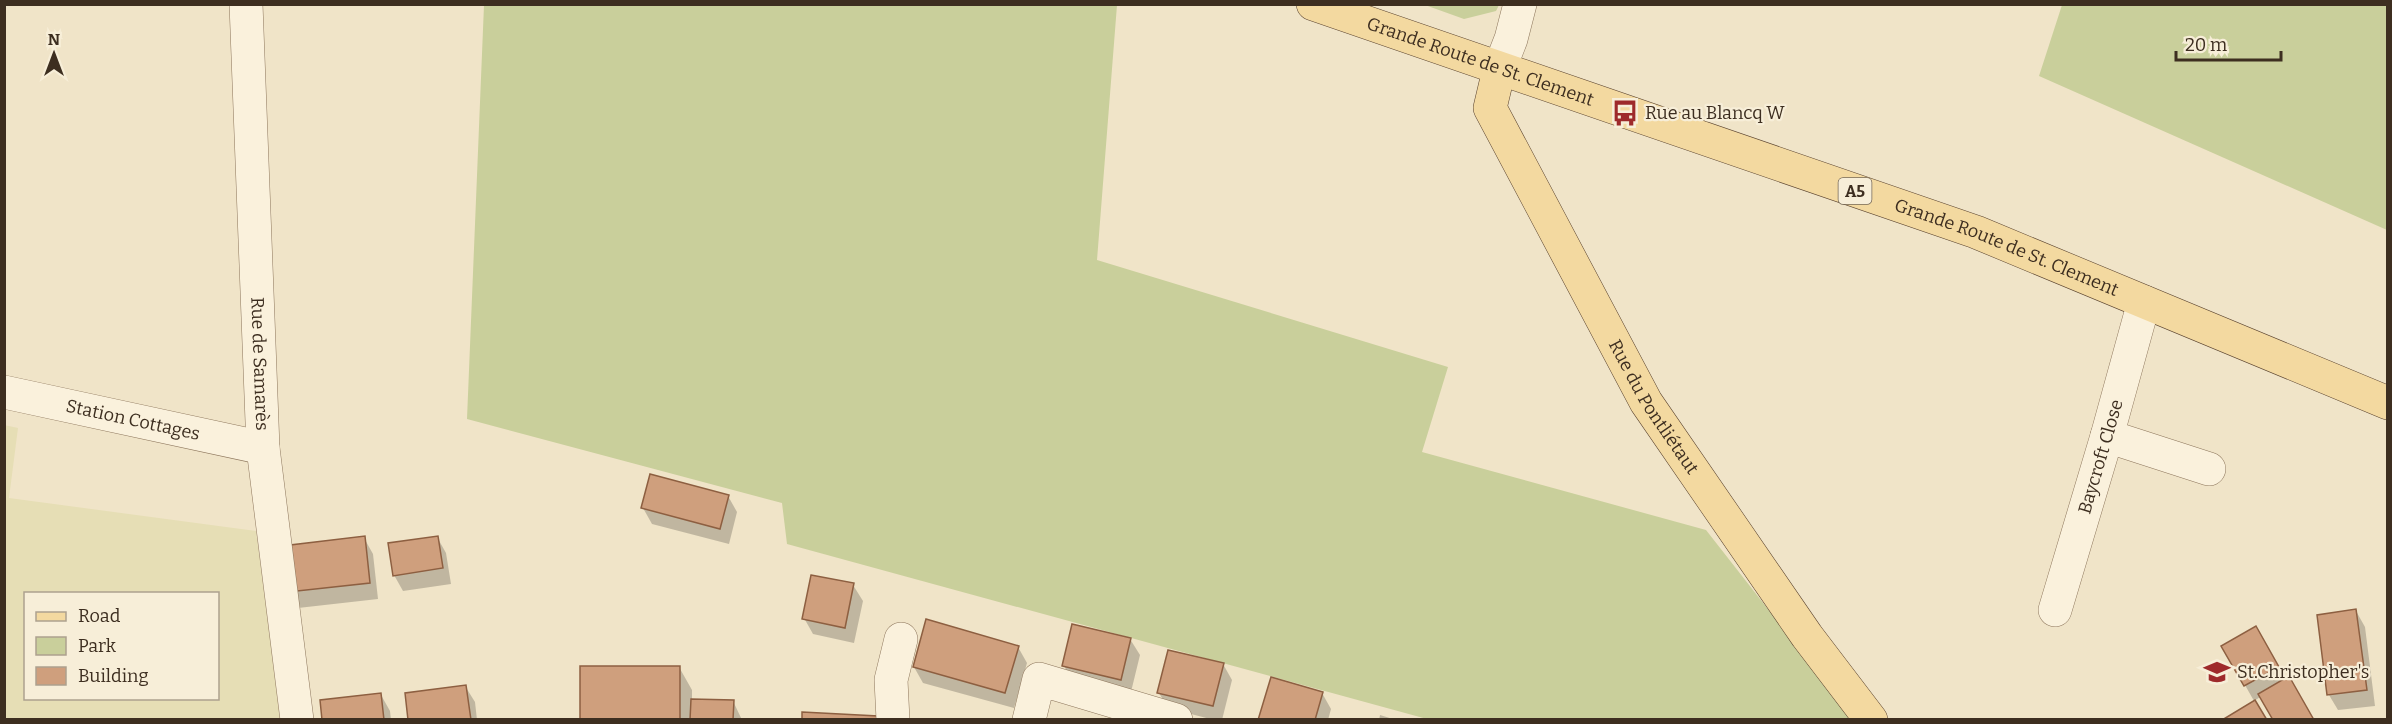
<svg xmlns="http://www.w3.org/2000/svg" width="2392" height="724" font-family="Bitter,serif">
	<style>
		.farmland { fill: #e6deb5; fill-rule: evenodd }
		.green { fill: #c9cf9b }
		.shadow { fill: #0003 }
		.building { fill: #cf9f7d; stroke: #8d5f41; stroke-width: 1.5 }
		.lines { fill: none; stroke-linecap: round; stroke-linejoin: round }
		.minor-casing { stroke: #8d765c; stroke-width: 34 }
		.major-casing { stroke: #5b4430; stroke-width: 34 }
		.minor { stroke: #faf1dc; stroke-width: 33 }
		.major { stroke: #f3d9a0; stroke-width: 33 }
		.labels { text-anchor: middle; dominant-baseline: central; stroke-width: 4.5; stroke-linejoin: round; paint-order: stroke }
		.shield { fill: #f7eed8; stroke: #756857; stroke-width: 1.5 }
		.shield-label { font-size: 16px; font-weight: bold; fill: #3d2e20 }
		.street-label { font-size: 18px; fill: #3d2e20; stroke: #f7eed8 }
		.poi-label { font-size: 18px; fill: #3d2e20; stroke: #f7eed8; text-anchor: start }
	</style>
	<rect width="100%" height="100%" fill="#f0e4c8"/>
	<path class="farmland" d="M4 425 18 428 9 498 256 531 282 719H5ZM26 594H218V698H26Z"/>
	<path class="green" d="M484 5H1117L1097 260 1448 367 1422 452 1706 530 1854 719H1427L787 544 782 503 467 419Z
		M1425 5 1499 4V5L1496 11 1464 19Z
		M2062 5H2387V230L2039 76Z"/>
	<path class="shadow" d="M728 496 737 512 729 544 652 524 643 508Z
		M437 537 446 553 451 584 403 591 394 575Z
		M364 538 373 554 378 599 298 608 289 592Z
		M853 585 863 601 854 643 813 634 804 618Z
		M2356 611 2365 627 2375 706 2338 710 2329 695Z
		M2255 628 2285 681 2254 701 2223 646Z
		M1130 639 1140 655 1130 696 1073 681 1064 666Z
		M1018 647 1027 663 1014 708 923 683 914 667Z
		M1223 664 1232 680 1222 720H1214L1168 708 1159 693Z
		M679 667 692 690V700L733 701 742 720H581Z
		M465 686 475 702 477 720H410Z
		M1322 693 1331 709 1328 720H1259Z
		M381 695 390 711 391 720H324Z
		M1380 715 1396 720H1379Z"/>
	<path class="building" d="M650 474 729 495 720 529 641 508Z
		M365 536 370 583 288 592 282 546Z
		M438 536 443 568 393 576 388 543Z
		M811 575 854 583 845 628 802 619Z
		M2356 609 2367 690 2327 695 2317 615Z
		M926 619 1019 646 1005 693 913 667Z
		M1072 624 1131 638 1121 680 1062 666Z
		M2256 626 2279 667 2244 686 2221 646Z
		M1168 650 1224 663 1213 706 1157 693Z
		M580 666H680V720H580Z
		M2289 676 2314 720H2273L2258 694Z
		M1271 677 1323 692 1315 720H1258Z
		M466 685 471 720H408L405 693Z
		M381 693 384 720H322L320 700Z
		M691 699 734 700 733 720H690Z
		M2255 700 2267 720H2222Z
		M802 712 878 716V720H802Z"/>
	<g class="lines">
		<g class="minor-casing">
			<g id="minor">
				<path id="s1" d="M246 4 263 448 297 720"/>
				<path d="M1499 70 1511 39 1520 4"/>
				<path id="s2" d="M4 392 263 448"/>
				<path d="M2107 436 2209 469"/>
				<path id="s3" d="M2055 610 2107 436 2144 302"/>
				<path d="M893 720 891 680 901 639"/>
				<path d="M1029 720 1039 679 1176 720"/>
			</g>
		</g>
		<g class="major-casing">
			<g id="major">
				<path id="s4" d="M1313 4 1976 232 2388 403"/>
				<path id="s5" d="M1499 70 1490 108 1646 402 1807 636 1871 720"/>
			</g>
		</g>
		<use href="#minor" class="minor"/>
		<use href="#major" class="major"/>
	</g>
	<defs>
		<g id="bus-bare" transform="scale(2.07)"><path d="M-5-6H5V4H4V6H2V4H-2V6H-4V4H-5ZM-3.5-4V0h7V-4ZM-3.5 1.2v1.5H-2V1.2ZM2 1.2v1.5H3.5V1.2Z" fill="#9e2a2b" stroke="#f7eed8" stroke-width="2.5" paint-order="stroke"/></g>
		<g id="school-bare" transform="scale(2.07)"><path d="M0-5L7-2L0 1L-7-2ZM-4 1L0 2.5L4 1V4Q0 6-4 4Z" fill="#9e2a2b" stroke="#f7eed8" stroke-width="2.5" paint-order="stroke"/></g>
	</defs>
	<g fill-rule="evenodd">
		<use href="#bus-bare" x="1625" y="113"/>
		<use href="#school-bare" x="2217" y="672"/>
	</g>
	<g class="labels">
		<rect class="shield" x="1838.5" y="178" width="33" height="26" rx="4.5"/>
		<g class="shield-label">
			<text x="1855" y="191">A5</text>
		</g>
		<g class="street-label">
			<text stroke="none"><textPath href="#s4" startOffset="177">Grande Route de St. Clement</textPath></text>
			<text stroke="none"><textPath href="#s4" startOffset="735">Grande Route de St. Clement</textPath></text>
			<text stroke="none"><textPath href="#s1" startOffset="360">Rue de Samarès</textPath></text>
			<text stroke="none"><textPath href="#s5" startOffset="380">Rue du Pontliétaut</textPath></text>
			<text stroke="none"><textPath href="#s2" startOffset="132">Station Cottages</textPath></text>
			<text stroke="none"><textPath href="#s3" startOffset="160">Baycroft Close</textPath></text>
		</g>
		<g class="poi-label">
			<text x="1645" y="113">Rue au Blancq W</text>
			<text x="2237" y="672">St.Christopher's</text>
		</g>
	</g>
	<rect width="2392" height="724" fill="none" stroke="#3d2e20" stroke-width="12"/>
	<rect x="24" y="592" width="195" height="108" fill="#f7eed8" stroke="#ada18e" stroke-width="1.5"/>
	<rect x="36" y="612" width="30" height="9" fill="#f3d9a0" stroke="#ada18e" stroke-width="1.5"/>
	<text x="78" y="622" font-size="18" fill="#3d2e20">Road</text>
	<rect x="36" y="637" width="30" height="18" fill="#c9cf9b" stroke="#ada18e" stroke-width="1.5"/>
	<text x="78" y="652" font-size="18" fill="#3d2e20">Park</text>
	<rect x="36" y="667" width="30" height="18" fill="#cf9f7d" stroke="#ada18e" stroke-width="1.5"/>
	<text x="78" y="682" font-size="18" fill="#3d2e20">Building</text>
	<g transform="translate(54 54)" stroke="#f7eed8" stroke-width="4.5" paint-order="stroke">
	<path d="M0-4.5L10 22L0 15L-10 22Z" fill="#3d2e20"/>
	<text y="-9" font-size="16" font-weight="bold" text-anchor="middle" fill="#3d2e20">N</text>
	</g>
	<path d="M2176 51v9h105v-9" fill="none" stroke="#3d2e20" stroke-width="3"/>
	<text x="2185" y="51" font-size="18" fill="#3d2e20" stroke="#f7eed8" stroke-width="4.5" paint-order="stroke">20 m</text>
</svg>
